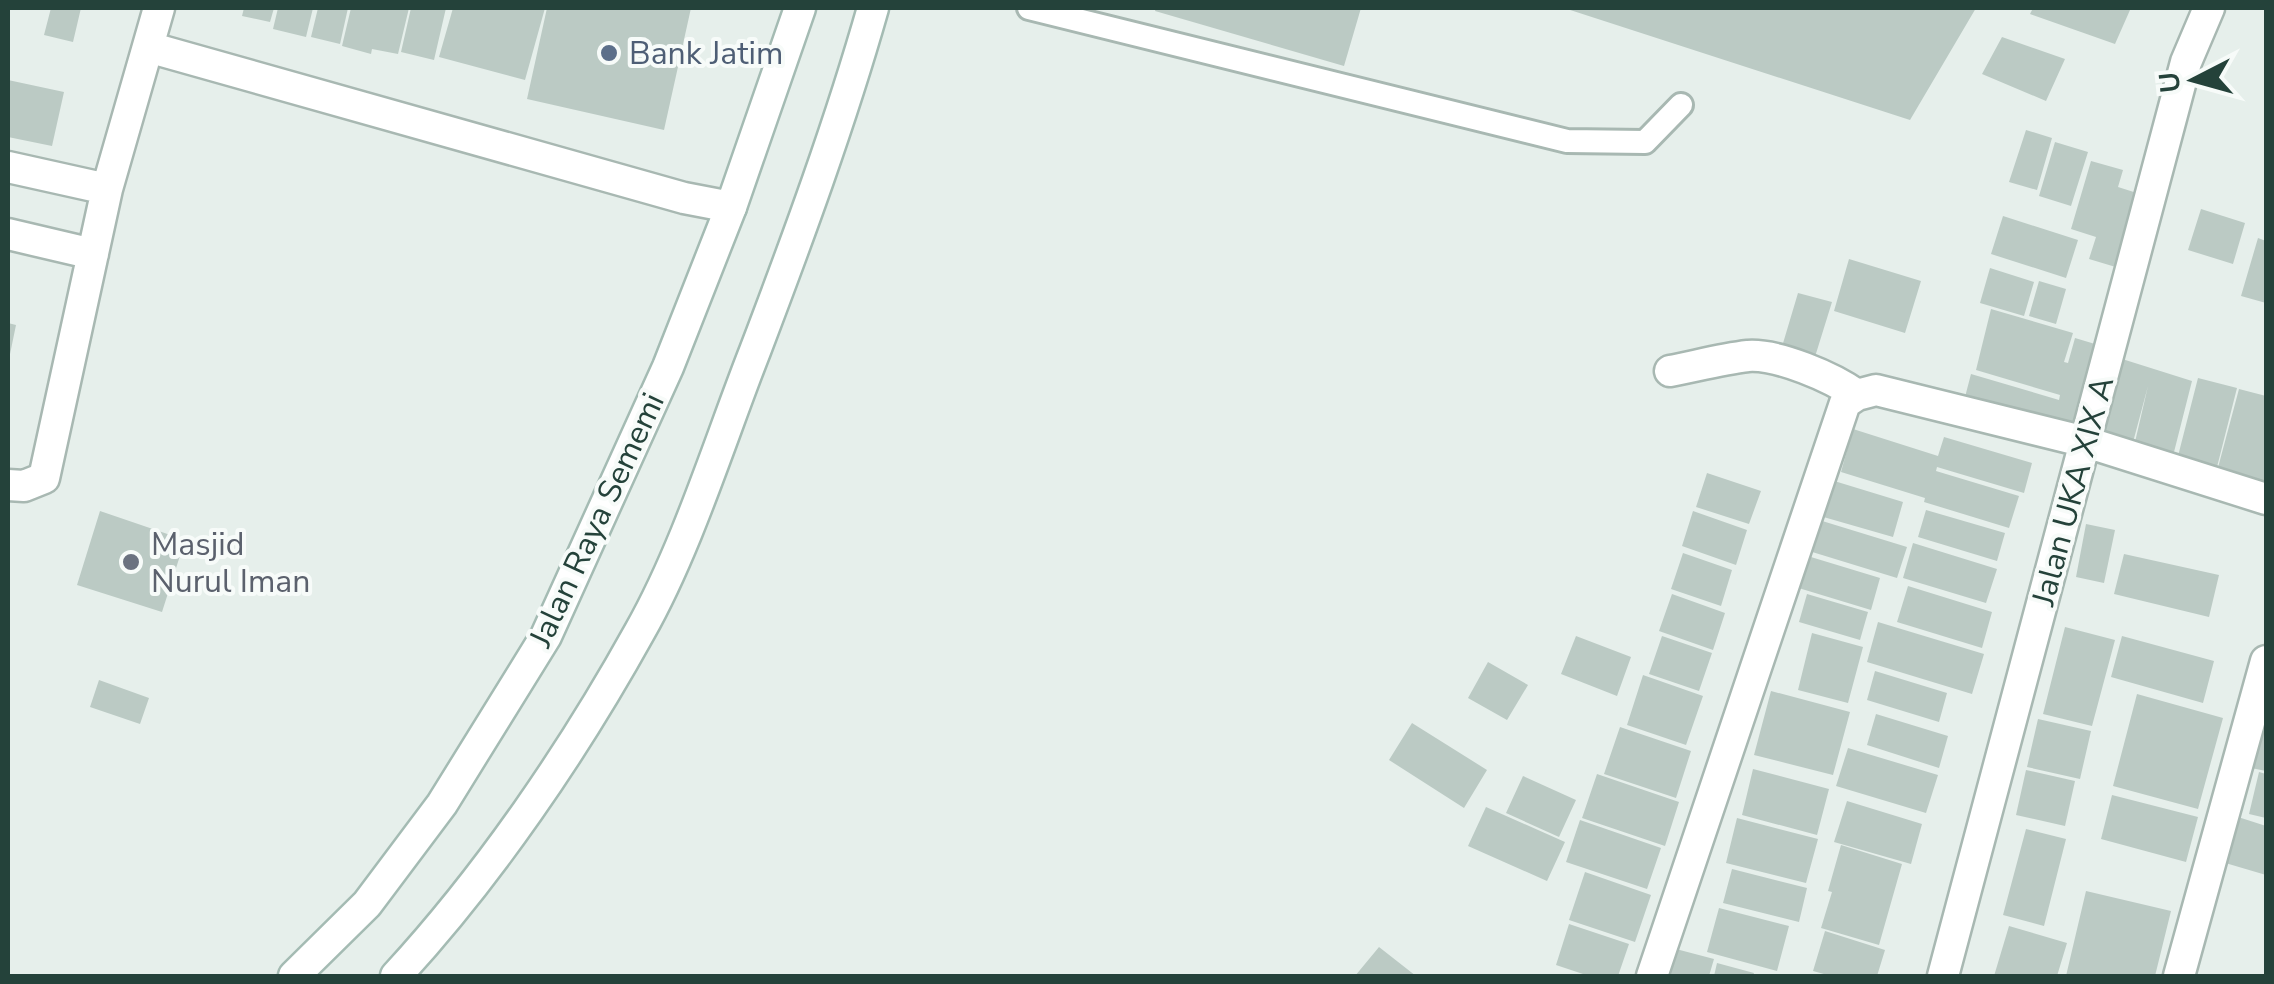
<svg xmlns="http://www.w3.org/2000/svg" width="2274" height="984" font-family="'Nunito Sans',sans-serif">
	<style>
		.building { fill: #bbcac4 }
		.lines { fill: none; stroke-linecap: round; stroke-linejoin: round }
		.lane-casing { stroke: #a8b8b2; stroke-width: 28 }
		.street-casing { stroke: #a8b8b2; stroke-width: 35 }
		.secondary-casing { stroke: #a4bbb3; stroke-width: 35 }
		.lane { stroke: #fff; stroke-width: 22 }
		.street { stroke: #fff; stroke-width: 30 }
		.secondary { stroke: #fff; stroke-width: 30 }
		.service-dot { fill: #5c6f8a; stroke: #f7fbf9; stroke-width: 4 }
		.worship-dot { fill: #6b7280; stroke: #f7fbf9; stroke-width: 4 }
		.labels { text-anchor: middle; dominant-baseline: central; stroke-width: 8; stroke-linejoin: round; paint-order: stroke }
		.service-label { font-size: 32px; fill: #4e5e75; stroke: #f7fbf9; text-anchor: start }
		.street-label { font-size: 32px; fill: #24423a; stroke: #f7fbf9 }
		.worship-label { font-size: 32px; fill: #5b616d; stroke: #f7fbf9; text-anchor: start }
	</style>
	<rect width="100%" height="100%" fill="#e6efeb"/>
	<path class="building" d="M51 8H81L73 42 44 35Z
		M244 8H274L270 22 242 16Z
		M278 8H313L306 37 273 29Z
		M318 8H348L340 44 311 37Z
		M351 8H409L398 54 372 49 371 54 342 46Z
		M411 8H446L434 60 401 52Z
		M453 8H545L525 80 439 57Z
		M547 8H691L664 130 527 99Z
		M1156 8H1361L1344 66 1155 11Z
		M1564 8H1976L1910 120Z
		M2033 8H2124L2130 10 2115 44 2030 14Z
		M2002 37 2065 59 2046 101 1982 74Z
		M8 80 64 92 52 146 8 137Z
		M2026 130 2052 138 2037 190 2009 182Z
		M2055 142 2088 152 2071 206 2039 196Z
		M2091 161 2123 170 2118 187 2140 194 2119 268 2089 259 2096 237 2071 229Z
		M2201 209 2245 223 2233 264 2188 250Z
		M2003 216 2078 240 2066 278 1991 254Z
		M2258 238 2266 241V303L2241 296Z
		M1849 259 1921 281 1905 333 1834 311Z
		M1990 268 2034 282 2024 316 1980 303Z
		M2039 281 2066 289 2056 324 2029 316Z
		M1798 293 1832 302 1814 360 1781 350Z
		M1991 309 2073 333 2064 362 2068 363 2075 338 2105 347 2082 436 1965 397 1971 374 2059 400 2060 395 1976 370Z
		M8 323 16 325 9 359H8Z
		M2119 358 2192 381 2174 452 2135 442 2148 386 2132 446 2098 437Z
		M2198 378 2237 388 2217 467 2178 456Z
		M2239 389 2266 396 2265 489 2216 475Z
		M1853 429 1938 456 1944 437 2032 463 2024 493 1937 467 1936 471 2019 496 2009 528 1924 502 1925 498 1841 472Z
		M1707 473 1761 491 1749 524 1696 507Z
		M1831 480 1903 502 1893 537 1820 516Z
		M1926 510 2005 533 1997 561 1918 537Z
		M100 511 185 540 162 612 77 585Z
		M1693 511 1747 530 1736 565 1682 546Z
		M1819 520 1907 547 1897 578 1809 551Z
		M2086 524 2115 530 2104 583 2076 577Z
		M1913 543 1997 569 1986 603 1903 578Z
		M1683 553 1732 570 1721 606 1671 589Z
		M1801 554 1880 578 1871 610 1792 586Z
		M2124 554 2219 575 2209 617 2114 594Z
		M1908 586 1992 612 1982 648 1897 622Z
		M1672 594 1725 613 1713 650 1659 631Z
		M1807 594 1868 612 1860 640 1799 622Z
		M1878 622 1984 654 1972 694 1867 662Z
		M2065 627 2115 640 2092 726 2043 714Z
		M1812 633 1863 647 1848 703 1798 690Z
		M1576 636 1631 657 1617 696 1561 674Z
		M1662 636 1712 653 1699 691 1649 674Z
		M2122 636 2214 661 2203 703 2111 677Z
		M1488 662 1528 685 1507 720 1468 698Z
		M1875 671 1947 693 1939 722 1867 700Z
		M1643 675 1703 696 1686 745 1627 725Z
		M99 680 149 698 140 724 90 707Z
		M1771 691 1850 712 1833 775 1754 755Z
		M2137 694 2223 718 2198 809 2113 786Z
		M1876 714 1948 736 1939 768 1867 745Z
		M2263 718 2266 719V771L2251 768Z
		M2038 719 2091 731 2080 779 2027 767Z
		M1412 723 1487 770 1464 808 1389 760Z
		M1620 727 1691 751 1676 798 1604 774Z
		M1848 748 1938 775 1926 813 1836 786Z
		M1753 769 1829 789 1817 835 1742 815Z
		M2026 770 2075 781 2065 826 2016 815Z
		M2259 772 2266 774V818L2249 814Z
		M1597 774 1679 802 1665 846 1582 818Z
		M1523 776 1576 800 1559 837 1506 813Z
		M2112 795 2198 817 2186 862 2101 839Z
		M1847 801 1922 824 1911 864 1834 842Z
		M1486 807 1565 842 1547 881 1468 846Z
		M2235 816 2266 826V875L2222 862Z
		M1737 818 1818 839 1806 883 1726 863Z
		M1580 820 1661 848 1647 889 1566 862Z
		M2026 829 2066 839 2044 926 2003 915Z
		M1841 845 1902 864 1879 945 1821 928 1832 892 1828 891Z
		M1732 869 1807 888 1799 922 1723 903Z
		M1585 872 1651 895 1635 942 1569 920Z
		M2086 891 2171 911 2155 976H2066Z
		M1719 908 1789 926 1777 971 1707 952Z
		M1569 924 1629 944 1618 976H1589L1556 965Z
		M2009 926 2067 943 2057 976H1994Z
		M1825 931 1885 950 1877 976H1831L1813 971Z
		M1379 947 1416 976H1355Z
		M1676 949 1714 959 1709 976H1669Z
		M1717 963 1754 973 1753 976H1714Z"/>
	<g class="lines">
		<g class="lane-casing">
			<path id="lane" d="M1029 8 1567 141 1645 142 1681 105"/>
		</g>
		<g class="street-casing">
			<path id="street" d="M148 47 684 198 731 207
				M8 167 107 189
				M8 234 93 254
				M1670 371C1696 366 1722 359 1748 356 1778 354 1832 377 1857 395
				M8 485 24 486 44 478 107 189 159 8
				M1652 976 1845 403 1857 395 1876 390 2086 442 2266 499
				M1943 976 2186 62 2209 8
				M2179 976 2266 661"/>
		</g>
		<g class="secondary-casing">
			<path id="secondary" d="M294 976 367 904 442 804 546 636 668 367 731 207 800 8
				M396 976C489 875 573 752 640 631 687 548 720 440 755 351 798 238 840 124 873 8"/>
		</g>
		<use href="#lane" class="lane"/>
		<use href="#street" class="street"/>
		<use href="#secondary" class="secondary"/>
	</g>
	<circle class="service-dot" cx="609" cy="53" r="10"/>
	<circle class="worship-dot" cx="131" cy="562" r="10"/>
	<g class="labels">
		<g class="service-label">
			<text x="629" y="53">Bank Jatim</text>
		</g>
		<g class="street-label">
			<text transform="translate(2073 491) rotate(-75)">Jalan UKA XIX A</text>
			<text transform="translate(597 520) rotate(-65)">Jalan Raya Sememi</text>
		</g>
		<g class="worship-label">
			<text x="151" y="544">Masjid<tspan x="151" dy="37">Nurul Iman</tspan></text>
		</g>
	</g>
	<rect width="2274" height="984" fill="none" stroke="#24423a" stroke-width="20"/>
	<g transform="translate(2194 80) rotate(264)" stroke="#f7fbf9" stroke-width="8" paint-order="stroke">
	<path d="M0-8L18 38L0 25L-18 38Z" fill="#24423a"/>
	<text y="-15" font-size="28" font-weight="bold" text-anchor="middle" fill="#24423a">U</text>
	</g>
</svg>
